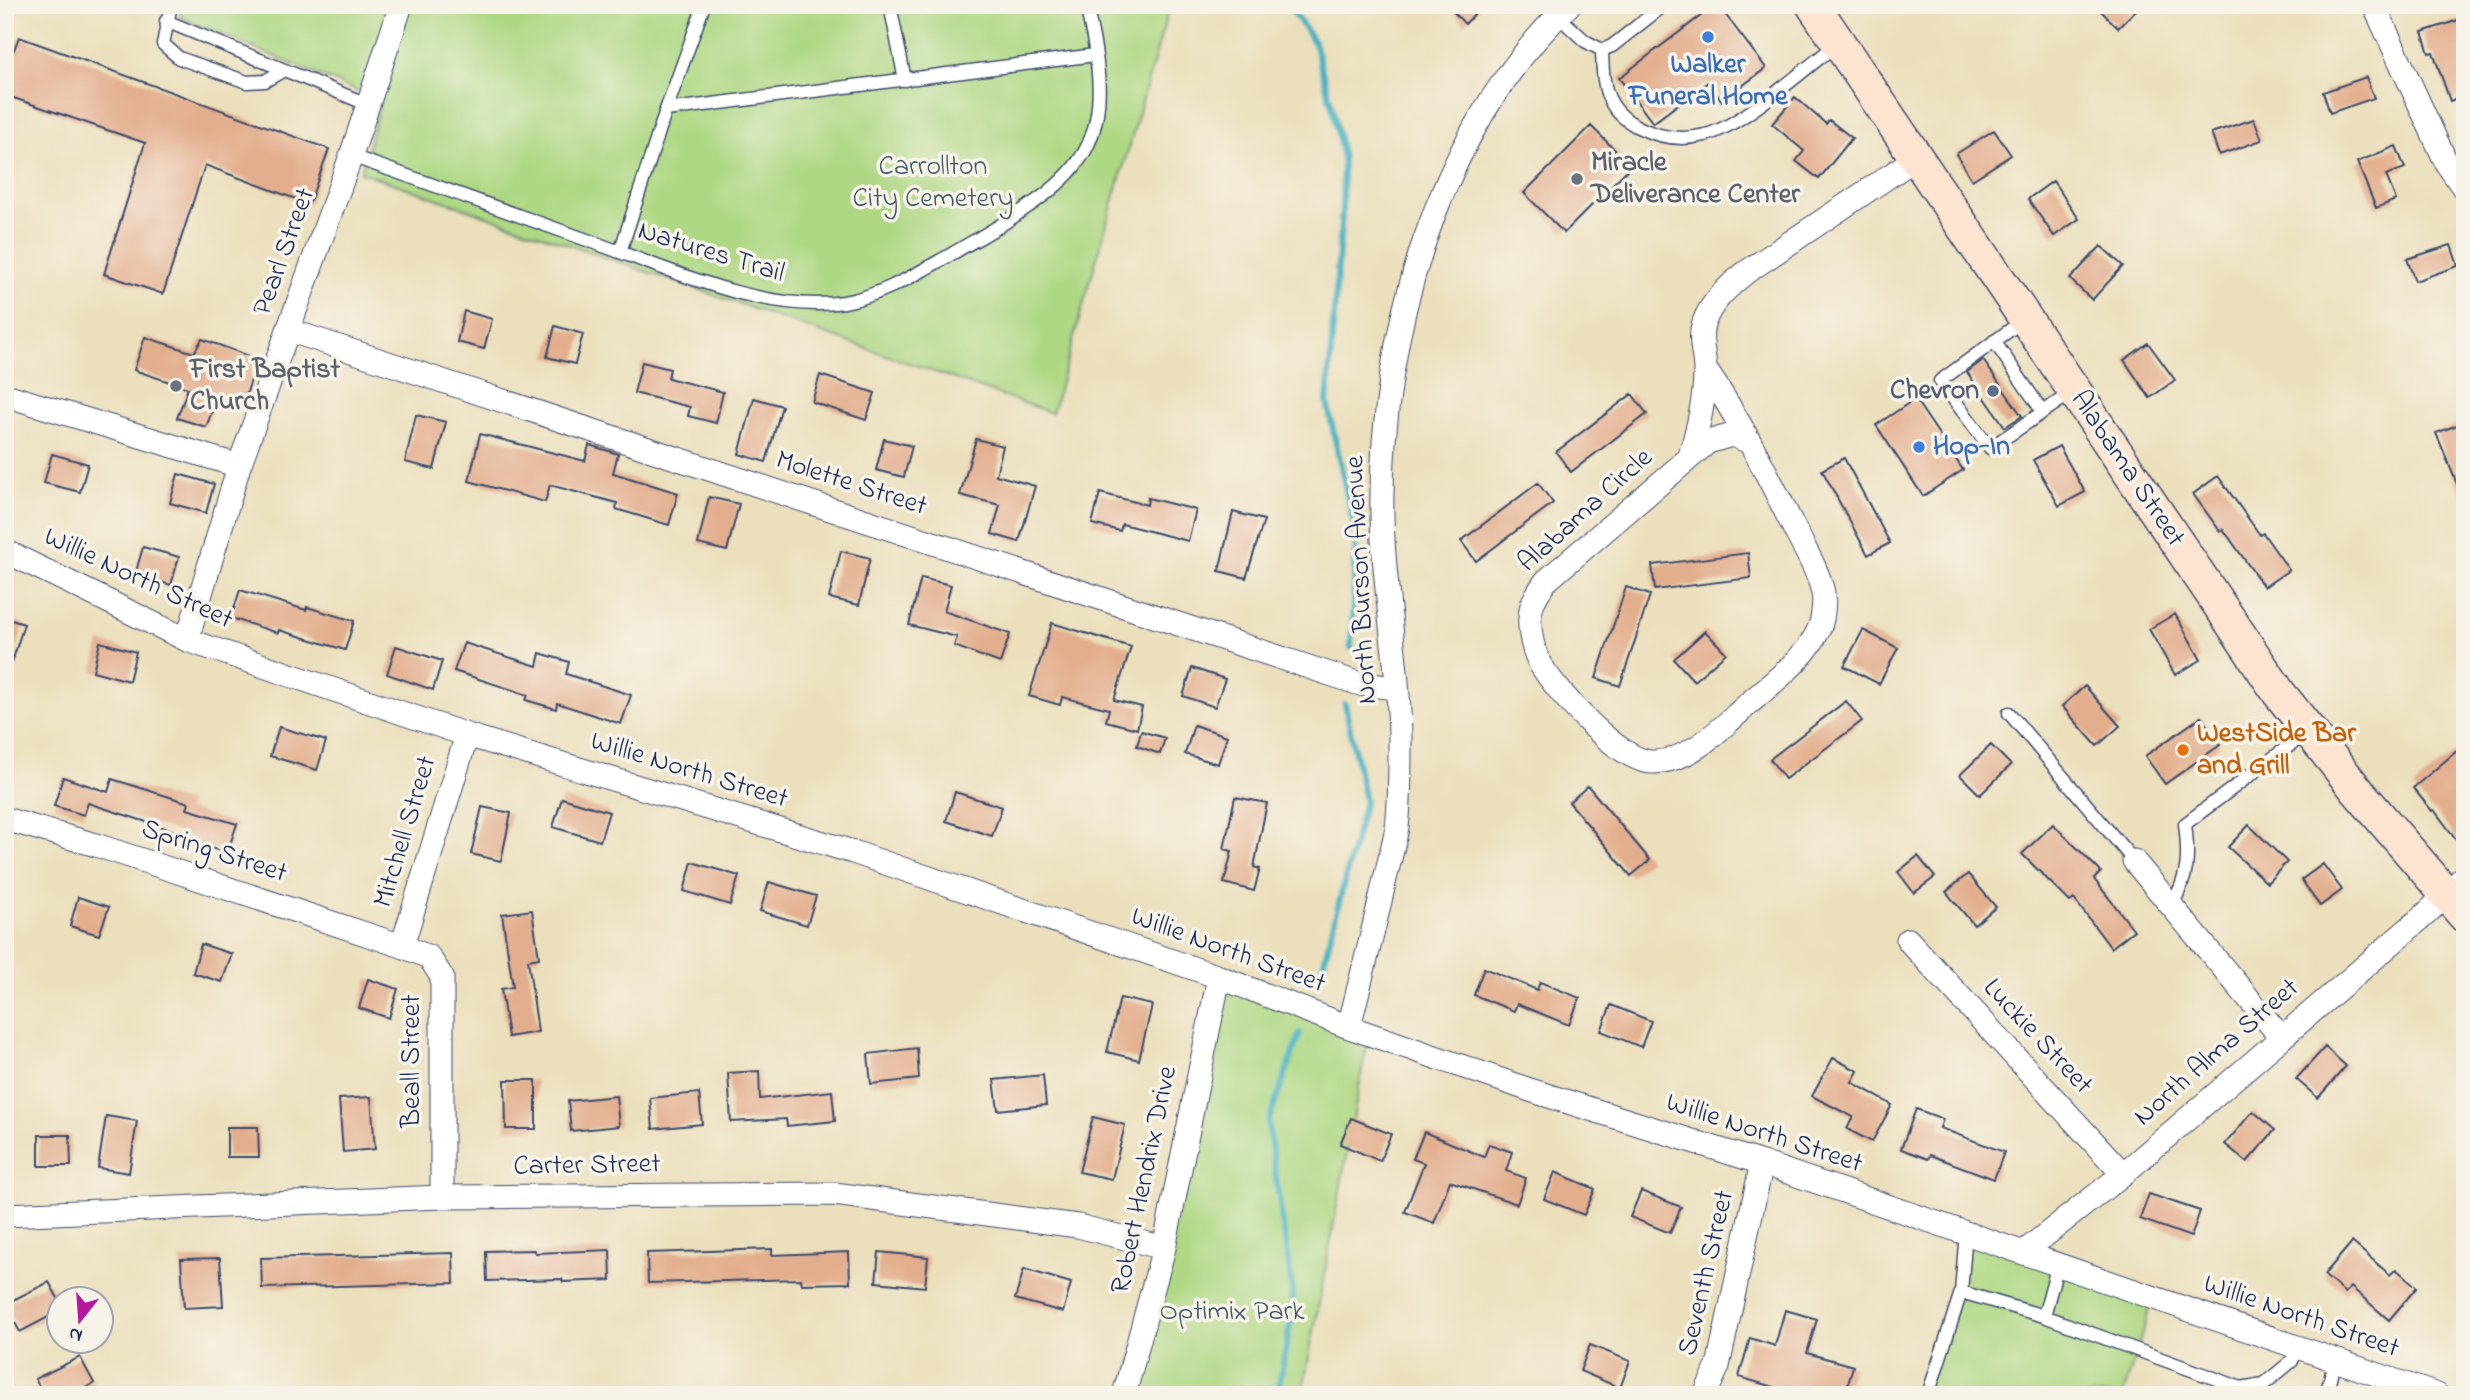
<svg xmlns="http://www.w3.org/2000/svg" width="2470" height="1400" font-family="'Indie Flower',sans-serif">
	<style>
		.green { fill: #aed883; stroke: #648470; stroke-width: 2 }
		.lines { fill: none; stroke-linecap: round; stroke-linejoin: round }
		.stream { stroke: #44b1c2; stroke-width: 6 }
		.building { fill: #e3ae8d }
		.lane-casing { stroke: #3a496c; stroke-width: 15 }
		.street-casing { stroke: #3a496c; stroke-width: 25 }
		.secondary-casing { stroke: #3a496c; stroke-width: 36 }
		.lane { stroke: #fff; stroke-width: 12 }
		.street { stroke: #fff; stroke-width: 23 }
		.secondary { stroke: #fde4d0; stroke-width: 33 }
		.shop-dot { fill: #3f7fe0; stroke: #f7f3e8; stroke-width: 2.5 }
		.worship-dot { fill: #6b7280; stroke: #f7f3e8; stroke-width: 2.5 }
		.service-dot { fill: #5c6f8a; stroke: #f7f3e8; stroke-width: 2.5 }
		.food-dot { fill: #e8710a; stroke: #f7f3e8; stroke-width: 2.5 }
		.labels { text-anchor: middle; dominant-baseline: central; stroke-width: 7; stroke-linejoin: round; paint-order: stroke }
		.shop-label { font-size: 28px; font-weight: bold; fill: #366cbe; stroke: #f7f3e8 }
		.worship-label { font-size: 28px; font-weight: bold; fill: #5b616d; stroke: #f7f3e8; text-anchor: start }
		.park-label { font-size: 28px; fill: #405967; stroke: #f7f3e8 }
		.street-label { font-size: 28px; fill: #1b2f5e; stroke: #f7f3e8 }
		.service-label { font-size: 28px; font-weight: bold; fill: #4e5e75; stroke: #f7f3e8; text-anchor: end }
		.food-label { font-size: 28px; font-weight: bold; fill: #c56008; stroke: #f7f3e8; text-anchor: start }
	</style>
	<rect width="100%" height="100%" fill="#f7f3e8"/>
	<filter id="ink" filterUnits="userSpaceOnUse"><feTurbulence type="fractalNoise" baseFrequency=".0143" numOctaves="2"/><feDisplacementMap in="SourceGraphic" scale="14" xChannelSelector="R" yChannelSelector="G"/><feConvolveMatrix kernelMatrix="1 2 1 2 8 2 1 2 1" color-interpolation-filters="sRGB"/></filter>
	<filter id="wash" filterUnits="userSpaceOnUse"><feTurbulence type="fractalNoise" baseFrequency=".00686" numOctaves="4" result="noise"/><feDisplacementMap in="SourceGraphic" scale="28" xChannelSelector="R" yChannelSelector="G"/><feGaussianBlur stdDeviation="1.57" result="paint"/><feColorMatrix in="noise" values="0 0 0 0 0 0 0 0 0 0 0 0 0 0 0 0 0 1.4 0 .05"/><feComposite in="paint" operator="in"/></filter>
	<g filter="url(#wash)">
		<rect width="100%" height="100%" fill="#ebdfbc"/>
		<path class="green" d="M183 5H1170L1052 413 361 172 381 101 180 17Z
			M1219 977 1369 1033 1302 1395H1124Z
			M1972 1235 2153 1298 2123 1395H1920Z"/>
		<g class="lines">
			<path class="stream" d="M1289 5 1314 42 1332 106 1343 158 1342 213 1327 402 1356 536 1351 648
				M1319 981 1365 801 1345 704
				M1277 1395 1293 1310 1292 1288 1268 1123 1300 1033"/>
		</g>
		<g id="blocks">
			<path class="building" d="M1447 5H1483L1465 24Z
				M1715 5H1718L1766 68 1722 101 1708 82 1653 123 1619 78Z
				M2095 5H2141L2118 28Z
				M2465 18V96L2450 101 2433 52 2429 53 2422 32Z
				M19 37 329 149 309 204 205 165 163 294 104 274 145 143 5 95V72Z
				M2366 77 2374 98 2330 113 2323 92Z
				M1795 97 1826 124 1829 120 1852 138 1819 179 1796 161 1804 151 1772 124Z
				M2254 119 2262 140 2219 155 2211 133Z
				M1591 126 1631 166 1564 233 1524 193Z
				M1994 130 2011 155 1972 180 1956 154Z
				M2396 146 2405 168 2386 175 2396 200 2376 208 2357 162Z
				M2053 181 2079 219 2054 236 2028 199Z
				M2451 245 2458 266 2415 281 2407 259Z
				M2101 246 2123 266 2092 300 2070 279Z
				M464 311 492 319 484 349 457 342Z
				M555 326 583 334 575 364 547 357Z
				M145 337 194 353 202 339 258 359 243 404 218 396 206 427 177 418 188 388 134 370Z
				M2148 343 2175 380 2150 398 2124 360Z
				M1983 360 2022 416 2005 427 1967 372Z
				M642 362 670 369 668 378 723 392 716 423 688 416 690 407 634 393Z
				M820 375 875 393 866 420 812 402Z
				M1632 394 1647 414 1571 472 1556 452Z
				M754 398 782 406 766 462 739 454Z
				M1915 399 1963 470 1923 496 1876 425Z
				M416 415 446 422 434 469 405 462Z
				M2465 422V501H2464L2436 433Z
				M480 434 585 461 589 445 618 454 613 473 678 493 669 525 616 509 617 503 550 485 545 502 469 481Z
				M884 439 912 446 904 477 876 470Z
				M976 439 1003 446 996 475 1035 486 1019 542 992 534 1000 505 960 495Z
				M2059 446 2085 492 2059 506 2033 460Z
				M52 454 88 464 80 492 44 483Z
				M1844 458 1890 543 1868 555 1822 470Z
				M178 474 214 484 206 513 170 503Z
				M2218 476 2260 535 2263 533 2289 570 2264 587 2223 529 2220 531 2193 494Z
				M1538 483 1553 503 1476 561 1461 541Z
				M1100 493 1147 505 1148 498 1196 510 1188 541 1122 524 1120 531 1092 524Z
				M709 497 739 504 727 551 698 544Z
				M1233 512 1264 520 1246 578 1219 571Z
				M143 547 179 557 171 585 135 575Z
				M841 551 870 558 859 605 829 598Z
				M1748 553 1751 578 1655 590 1652 565Z
				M921 578 951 585 944 611 1010 634 1000 663 954 646 957 637 909 625Z
				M1626 587 1650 595 1620 686 1596 678Z
				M240 590 306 610 307 607 354 621 345 650 279 630 278 633 231 618Z
				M2175 614 2201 660 2175 675 2149 629Z
				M5 618 24 624 9 672H5Z
				M1052 623 1131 647 1114 700 1142 707 1137 729 1106 721 1109 709 1062 697 1060 705 1029 696Z
				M1863 630 1898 648 1879 684 1844 666Z
				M1705 631 1726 653 1694 681 1674 659Z
				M100 642 136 652 129 681 93 671Z
				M464 643 537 666 540 653 569 662 566 674 631 695 621 724 557 703 556 709 526 700 528 695 454 671Z
				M396 646 442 661 433 690 387 674Z
				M1192 668 1225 679 1215 707 1183 696Z
				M2085 686 2120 726 2097 746 2062 706Z
				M1846 701 1862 721 1785 779 1770 759Z
				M2201 717 2220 745 2165 784 2145 756Z
				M1194 725 1227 736 1218 764 1185 754Z
				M279 727 326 741 317 770 270 756Z
				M1141 731 1165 738 1160 754 1137 746Z
				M2465 744V851L2434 810 2432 811 2413 788Z
				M1991 745 2011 765 1980 795 1960 775Z
				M63 777 108 792 112 779 189 803 187 809 237 824 227 853 198 844 199 839 88 803 84 815 54 806Z
				M1588 786 1650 860 1631 876 1569 802Z
				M955 792 1002 807 992 836 946 821Z
				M1235 797 1267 803 1254 867 1260 869 1254 891 1224 883 1232 851 1224 849Z
				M562 798 609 812 600 841 553 827Z
				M482 807 511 813 501 861 471 854Z
				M2053 824 2101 872 2094 879 2134 930 2111 948 2074 899 2070 902 2022 854Z
				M2249 825 2287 862 2267 883 2228 847Z
				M1918 856 1935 877 1914 893 1898 872Z
				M692 862 739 876 730 905 684 891Z
				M2323 864 2342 890 2320 906 2301 880Z
				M1968 874 1996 907 1974 925 1946 892Z
				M769 882 816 896 807 925 760 911Z
				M78 897 109 907 99 935 70 926Z
				M532 910 539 958 528 960 538 1032 508 1037 501 989 513 987 502 914Z
				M201 944 232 954 222 982 193 973Z
				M1484 968 1537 990 1540 982 1580 998 1569 1025 1517 1004 1514 1011 1474 995Z
				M368 979 398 989 389 1018 359 1008Z
				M1120 998 1152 1005 1139 1060 1107 1052Z
				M1611 1005 1651 1021 1641 1047 1601 1031Z
				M2325 1047 2346 1066 2318 1098 2296 1079Z
				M917 1048 919 1079 871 1084 868 1054Z
				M1833 1058 1858 1071 1852 1082 1892 1105 1872 1142 1847 1129 1853 1117 1812 1096Z
				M759 1071 760 1099 832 1091 835 1121 787 1126 786 1119 731 1122 728 1073Z
				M1043 1075 1046 1105 998 1110 994 1080Z
				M505 1080H536V1129H506Z
				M699 1093 702 1124 653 1129 650 1098Z
				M616 1096 619 1126 571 1131 568 1101Z
				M371 1097 375 1149 343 1152 339 1099Z
				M1916 1109 1943 1119 1940 1128 2004 1152 1994 1179 1930 1155 1928 1159 1901 1149Z
				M2253 1111 2275 1130 2247 1162 2225 1144Z
				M106 1116 137 1121 129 1173 98 1168Z
				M1093 1117 1125 1125 1112 1179 1079 1172Z
				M1351 1118 1391 1134 1380 1161 1340 1144Z
				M227 1127H258L259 1157H227Z
				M1424 1132 1484 1157 1489 1144 1512 1152 1506 1171 1526 1178 1517 1204 1450 1181 1434 1223 1405 1212 1424 1163 1413 1159Z
				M39 1135H70L71 1166H39Z
				M1555 1172 1595 1189 1584 1215 1544 1199Z
				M1641 1191 1681 1207 1670 1233 1630 1217Z
				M2149 1194 2200 1211 2191 1237 2140 1219Z
				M2352 1242 2390 1275 2396 1269 2417 1287 2389 1320 2351 1287 2345 1293 2324 1275Z
				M772 1249V1255L849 1252 850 1283 802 1284 801 1279 648 1283 647 1253Z
				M534 1250 535 1253 610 1250 611 1280 563 1282 562 1279 487 1281 486 1251Z
				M879 1252 928 1257 925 1287 876 1282Z
				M453 1253 454 1283 262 1288 261 1258Z
				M220 1258 223 1306 184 1308 181 1259Z
				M1024 1269 1071 1283 1063 1312 1015 1299Z
				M49 1282 60 1302V1311L20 1332 5 1304Z
				M1785 1310 1817 1319 1807 1353 1853 1366 1845 1395H1801L1739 1377 1750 1338 1775 1346Z
				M1590 1345 1630 1361 1620 1388 1580 1371Z
				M80 1357 94 1383 73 1395H44L35 1379Z"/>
		</g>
	</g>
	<g filter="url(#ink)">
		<use href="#blocks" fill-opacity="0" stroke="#3a496c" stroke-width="2"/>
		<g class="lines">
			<g class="lane-casing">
				<path id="lane" d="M171 5 163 44 179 58 247 82 265 81 284 70
					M890 5 905 80
					M1558 16 1585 41 1602 50 1612 46 1664 5
					M166 21 369 105
					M1602 50C1603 85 1604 109 1638 127 1660 138 1681 141 1705 135 1739 128 1807 67 1837 44
					M666 110 1095 55
					M351 156C431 184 511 213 590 241 666 268 763 314 844 302 883 295 916 274 950 255 971 242 993 231 1013 217 1035 202 1057 188 1074 167 1112 122 1098 58 1086 5
					M620 252 666 110 704 5
					M2025 319 1940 381 1990 448 2074 391
					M1994 341 2043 412
					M2009 713 2134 861
					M2171 906C2189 877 2189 857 2185 824L2309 731
					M1961 1292 1966 1232
					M2044 1316 2058 1264
					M1928 1395 1961 1292 2044 1316 2241 1388 2264 1384 2292 1361 2298 1347
					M2326 1395 2335 1359"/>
			</g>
			<g class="street-casing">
				<path id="street" d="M2374 5 2447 164 2465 190
					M288 330 1360 684 1397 688
					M1705 369C1740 419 1768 476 1795 530 1805 550 1819 572 1823 593 1825 600 1823 612 1822 619 1815 653 1770 684 1746 706 1720 729 1691 761 1654 762 1621 764 1557 692 1541 665 1536 657 1532 644 1531 635 1527 611 1532 600 1546 581L1708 442 1732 435 1747 441
					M5 395 239 466
					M1690 456C1698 428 1705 400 1705 371 1705 355 1698 338 1704 322 1711 302 1729 286 1745 273L1916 158
					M5 551 187 640 467 735 853 852 1219 977 1349 1027 1530 1090 1762 1163 2437 1395
					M187 640 239 466 351 156 401 5
					M5 819 96 845 402 946 429 957 442 977V1197
					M2134 861 2280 1036
					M1908 940 2123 1174
					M402 946 467 735
					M1349 1027C1361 978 1374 929 1385 879 1389 862 1394 844 1397 827 1400 803 1400 776 1400 751 1401 672 1383 593 1382 514 1379 336 1437 130 1569 5
					M5 1215 442 1197 834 1194 1078 1226 1164 1248
					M2024 1252 2123 1174 2427 913 2465 876
					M1124 1395 1164 1248 1219 977
					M1705 1395 1718 1366 1762 1163"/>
			</g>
			<g class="secondary-casing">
				<path id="secondary" d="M1813 5 2279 693 2356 789 2465 916"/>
			</g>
			<use href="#lane" class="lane"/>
			<use href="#street" class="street"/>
			<use href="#secondary" class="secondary"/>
		</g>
	</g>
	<g class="shop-dot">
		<circle cx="1708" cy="37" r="7"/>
		<circle cx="1919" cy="447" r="7"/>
	</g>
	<g class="worship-dot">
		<circle cx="1577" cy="179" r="7"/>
		<circle cx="176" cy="386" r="7"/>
	</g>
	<circle class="service-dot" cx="1993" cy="391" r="7"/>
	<circle class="food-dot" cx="2183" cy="750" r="7"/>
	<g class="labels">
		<g class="shop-label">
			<text x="1708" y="65">Walker<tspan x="1708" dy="32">Funeral Home</tspan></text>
			<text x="1933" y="447" text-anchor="start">Hop-In</text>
		</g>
		<g class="worship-label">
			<text x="1591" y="163">Miracle<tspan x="1591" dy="32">Deliverance Center</tspan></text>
			<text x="190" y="370">First Baptist<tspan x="190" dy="32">Church</tspan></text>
		</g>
		<g class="park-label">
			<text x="933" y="167">Carrollton<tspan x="933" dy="32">City Cemetery</tspan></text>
			<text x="1232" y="1312">Optimix Park</text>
		</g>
		<g class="street-label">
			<text transform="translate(285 252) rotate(-70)">Pearl Street</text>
			<text transform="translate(711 253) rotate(17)">Natures Trail</text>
			<text transform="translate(2127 469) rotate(56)">Alabama Street</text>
			<text transform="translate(851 484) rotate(18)">Molette Street</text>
			<text transform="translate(1586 511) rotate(-42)">Alabama Circle</text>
			<text transform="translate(138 579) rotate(25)">Willie North Street</text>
			<text transform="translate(1362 580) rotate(-93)">North Burson Avenue</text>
			<text transform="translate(689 771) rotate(17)">Willie North Street</text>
			<text transform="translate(406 832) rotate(-73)">Mitchell Street</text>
			<text transform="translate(214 852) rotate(18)">Spring Street</text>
			<text transform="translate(1228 951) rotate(20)">Willie North Street</text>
			<text transform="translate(2037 1037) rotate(47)">Luckie Street</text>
			<text transform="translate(2217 1053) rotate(-41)">North Alma Street</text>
			<text transform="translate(412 1061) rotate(-90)">Beall Street</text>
			<text transform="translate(1764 1134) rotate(18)">Willie North Street</text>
			<text transform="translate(587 1166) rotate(-1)">Carter Street</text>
			<text transform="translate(1145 1180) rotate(-78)">Robert Hendrix Drive</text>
			<text transform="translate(1707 1273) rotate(-77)">Seventh Street</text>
			<text transform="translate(2301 1317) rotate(19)">Willie North Street</text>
		</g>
		<g class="service-label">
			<text x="1979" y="391">Chevron</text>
		</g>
		<g class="food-label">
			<text x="2197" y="734">WestSide Bar<tspan x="2197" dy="32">and Grill</tspan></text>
		</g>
	</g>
	<rect width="2470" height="1400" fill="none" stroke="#f7f3e8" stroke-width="28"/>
	<g transform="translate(80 1320) rotate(197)"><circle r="33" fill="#f7f3e8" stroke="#9fa5b1" stroke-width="2"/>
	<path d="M0-5L12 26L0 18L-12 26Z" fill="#b5179e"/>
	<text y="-10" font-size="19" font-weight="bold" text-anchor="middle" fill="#1b2f5e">N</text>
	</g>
</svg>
